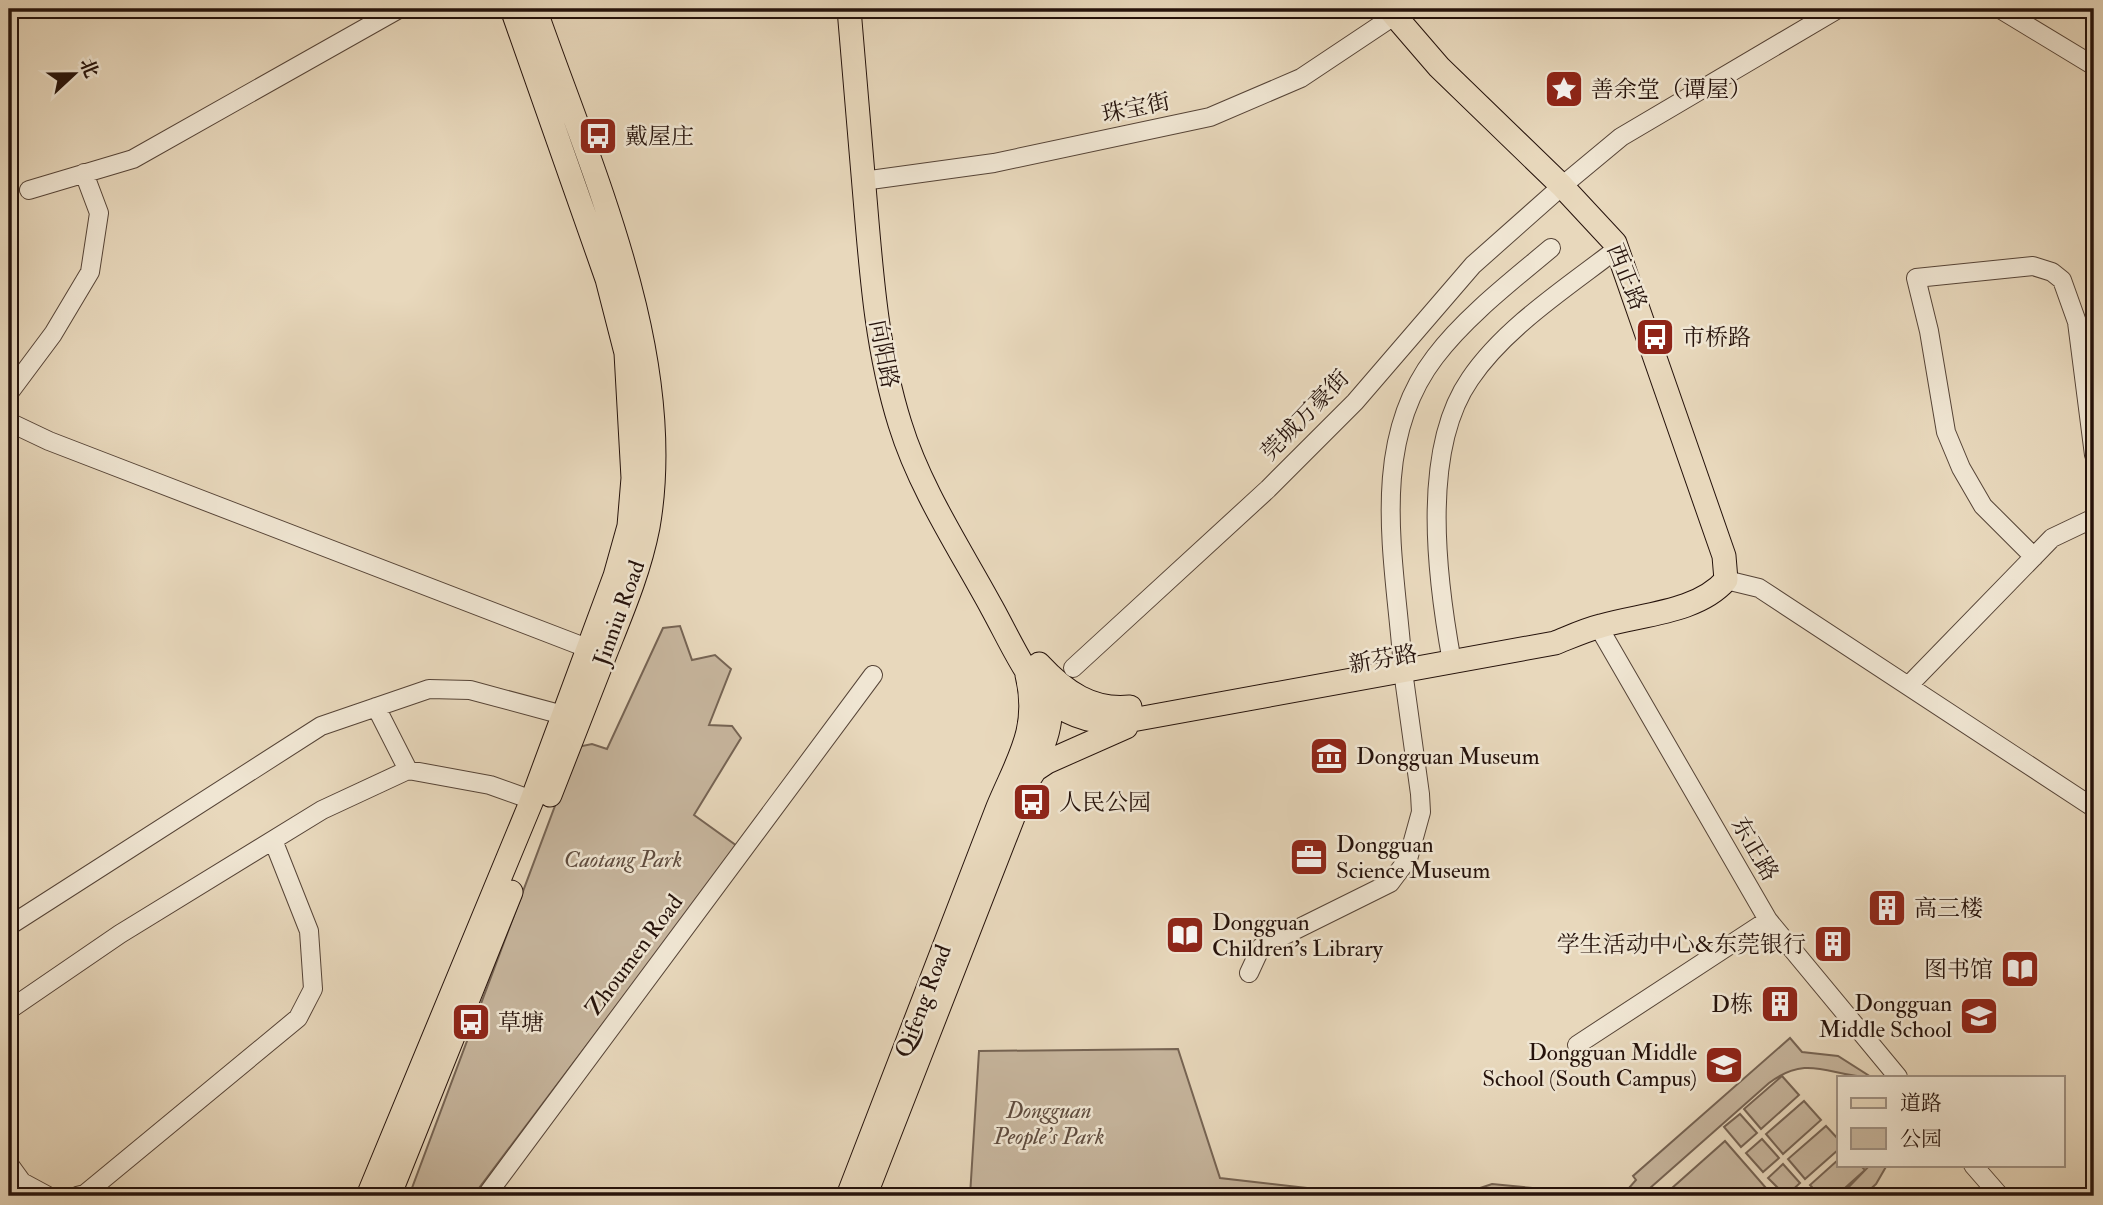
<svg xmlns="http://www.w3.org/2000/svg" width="2103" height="1205" font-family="'IM FELL Double Pica','Noto Serif SC',serif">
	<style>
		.green { fill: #c7b69e; stroke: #766454; stroke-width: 2 }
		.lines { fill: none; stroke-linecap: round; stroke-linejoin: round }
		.minor-casing { stroke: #564437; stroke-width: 20 }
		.major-casing { stroke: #25120b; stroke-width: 25 }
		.minor { stroke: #f0e6d3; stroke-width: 18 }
		.major { stroke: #e8d8bc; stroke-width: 23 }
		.labels { text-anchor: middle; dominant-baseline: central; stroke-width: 5; stroke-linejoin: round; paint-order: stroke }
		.poi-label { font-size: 23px; fill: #25120b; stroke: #f0e6d3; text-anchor: start }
		.street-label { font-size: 23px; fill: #25120b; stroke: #f0e6d3 }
		.park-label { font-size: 23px; font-style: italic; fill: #5e4b3e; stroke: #f0e6d3 }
	</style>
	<rect width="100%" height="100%" fill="#e8d8bc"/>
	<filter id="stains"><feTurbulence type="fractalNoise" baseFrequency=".00286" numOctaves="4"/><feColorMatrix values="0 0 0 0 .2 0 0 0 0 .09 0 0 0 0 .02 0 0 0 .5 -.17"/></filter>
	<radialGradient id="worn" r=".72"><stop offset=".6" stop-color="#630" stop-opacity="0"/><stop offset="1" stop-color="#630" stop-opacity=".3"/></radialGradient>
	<path class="green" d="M680 626 692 660 715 655 731 669 709 725 732 726 741 738 694 815 737 846 473 1196H409L577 747 592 744 607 749 663 628Z
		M1790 1038 1802 1052 1838 1056 1871 1077C1830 1077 1809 1053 1769 1083L1641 1196H1622L1636 1180 1633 1176Z
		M1178 1049 1220 1178 1377 1196H970L979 1051Z
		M1782 1076 1799 1095 1761 1129 1744 1109Z
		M1804 1101 1821 1120 1783 1154 1766 1134Z
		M1740 1114 1757 1133 1741 1147 1724 1127Z
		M1826 1126 1839 1140V1149L1805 1179 1788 1159Z
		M1762 1139 1779 1158 1763 1172 1746 1153Z
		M1725 1141 1773 1196H1663Z
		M1839 1159V1165H1860L1865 1170 1836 1196H1820L1810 1185Z
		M1783 1164 1800 1183 1786 1196 1768 1178Z
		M1870 1165H1887L1876 1184 1863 1196H1840Z
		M1492 1184 1543 1189 1551 1196H1456Z"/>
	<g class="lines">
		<g class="minor-casing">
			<path id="minor" d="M2000 9 2094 66
				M863 181 994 163 1210 117 1301 78 1394 16
				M29 190 133 159 399 9
				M9 393 53 334 90 272 99 213 84 173
				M9 422 49 441 587 648
				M2034 557 1983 506 1961 468 1946 432 1929 331 1916 278 2033 266 2052 272 2062 280 2077 322 2094 455
				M1726 580 1759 588 2094 808
				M1598 626 1768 920 1898 1077
				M1402 656C1394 556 1369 443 1435 357 1465 317 1513 280 1551 248
				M1452 662C1437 580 1420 451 1470 379 1505 327 1569 286 1618 248
				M1073 668 1268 489 1355 402 1473 265 1562 186 1621 137 1838 9
				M1909 685 2052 538 2094 518
				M376 707 408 770
				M9 926 321 726 429 689 470 690 563 715
				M1249 973 1261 947 1390 883 1408 859 1421 812 1420 794 1403 671
				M9 1010 120 934 322 810 408 770 490 785 532 800
				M1577 1045 1768 920
				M9 1164 22 1182 48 1196
				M1973 1165 2000 1196
				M77 1196 85 1194 298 1018 313 989 309 931 273 840
				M486 1196 873 675"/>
		</g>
		<g class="major-casing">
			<path id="major" d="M535 9C590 167 678 356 648 527 639 573 621 614 604 657 586 703 568 749 550 795
				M849 9C855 76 860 143 866 210 872 282 878 354 900 424 920 489 960 549 992 608 1025 668 1043 725 1121 722L1555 643C1570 637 1585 630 1601 626 1641 614 1697 613 1726 580L1724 556 1615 243 1562 186 1439 67 1389 9
				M1039 664C1065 692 1092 711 1130 707
				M1026 784C1039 755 1058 723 1047 690
				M368 1196 532 800 615 576 629 526 633 478 626 353 607 279 512 9
				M389 1196 511 892
				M848 1196 998 807C1018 759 1040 729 1027 675
				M865 1196 1026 784 1035 770 1047 762 1126 727"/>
		</g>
		<use href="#minor" class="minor"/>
		<use href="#major" class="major"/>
	</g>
	<defs>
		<g id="sight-square" transform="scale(2.0125)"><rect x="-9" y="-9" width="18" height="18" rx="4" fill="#8f2418" stroke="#f0e6d3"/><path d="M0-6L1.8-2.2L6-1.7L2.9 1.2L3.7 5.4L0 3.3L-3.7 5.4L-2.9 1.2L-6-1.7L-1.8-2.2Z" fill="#fff"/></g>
		<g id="bus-square" transform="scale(2.0125)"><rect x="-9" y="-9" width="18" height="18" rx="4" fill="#8f2418" stroke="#f0e6d3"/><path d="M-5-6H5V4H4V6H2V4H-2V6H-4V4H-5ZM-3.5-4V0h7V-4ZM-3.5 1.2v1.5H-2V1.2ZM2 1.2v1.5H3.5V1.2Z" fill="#fff"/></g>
		<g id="museum-square" transform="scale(2.0125)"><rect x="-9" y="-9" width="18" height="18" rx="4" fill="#8f2418" stroke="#f0e6d3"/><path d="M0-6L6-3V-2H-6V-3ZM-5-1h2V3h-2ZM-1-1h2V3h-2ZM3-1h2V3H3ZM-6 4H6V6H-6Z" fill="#fff"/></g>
		<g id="office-square" transform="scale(2.0125)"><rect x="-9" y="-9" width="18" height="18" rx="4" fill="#8f2418" stroke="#f0e6d3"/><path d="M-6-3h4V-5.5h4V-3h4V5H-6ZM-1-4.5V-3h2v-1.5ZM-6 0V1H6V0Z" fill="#fff"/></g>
		<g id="building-square" transform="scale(2.0125)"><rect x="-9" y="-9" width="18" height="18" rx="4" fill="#8f2418" stroke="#f0e6d3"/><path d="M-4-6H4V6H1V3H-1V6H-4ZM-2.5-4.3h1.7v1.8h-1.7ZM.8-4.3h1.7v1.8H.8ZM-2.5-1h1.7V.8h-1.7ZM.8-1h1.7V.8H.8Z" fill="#fff"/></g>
		<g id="library-square" transform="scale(2.0125)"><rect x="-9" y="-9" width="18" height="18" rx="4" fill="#8f2418" stroke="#f0e6d3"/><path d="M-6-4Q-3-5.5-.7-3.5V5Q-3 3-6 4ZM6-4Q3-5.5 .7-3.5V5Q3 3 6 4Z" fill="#fff"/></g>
		<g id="school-square" transform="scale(2.0125)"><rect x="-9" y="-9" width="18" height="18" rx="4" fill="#8f2418" stroke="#f0e6d3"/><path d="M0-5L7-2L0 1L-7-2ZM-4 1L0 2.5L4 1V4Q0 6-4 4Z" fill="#fff"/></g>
	</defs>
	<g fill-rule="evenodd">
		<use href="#sight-square" x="1564" y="89"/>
		<use href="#bus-square" x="598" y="136"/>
		<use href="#bus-square" x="1655" y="337"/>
		<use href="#museum-square" x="1329" y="756"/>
		<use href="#bus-square" x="1032" y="802"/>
		<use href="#office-square" x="1309" y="857"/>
		<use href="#building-square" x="1887" y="908"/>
		<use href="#library-square" x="1185" y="935"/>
		<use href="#building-square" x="1833" y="944"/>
		<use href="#library-square" x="2020" y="969"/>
		<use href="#building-square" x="1780" y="1004"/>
		<use href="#school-square" x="1979" y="1016"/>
		<use href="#bus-square" x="471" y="1022"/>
		<use href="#school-square" x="1724" y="1065"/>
	</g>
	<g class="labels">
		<g class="poi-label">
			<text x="1591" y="89">善余堂（谭屋）</text>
			<text x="625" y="136">戴屋庄</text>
			<text x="1682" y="337">市桥路</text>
			<text x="1356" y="756">Dongguan Museum</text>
			<text x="1059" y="802">人民公园</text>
			<text x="1336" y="844">Dongguan<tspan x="1336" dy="26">Science Museum</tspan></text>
			<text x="1914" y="908">高三楼</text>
			<text x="1212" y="922">Dongguan<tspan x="1212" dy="26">Children's Library</tspan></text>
			<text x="1806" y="944" text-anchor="end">学生活动中心&amp;东莞银行</text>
			<text x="1993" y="969" text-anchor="end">图书馆</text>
			<text x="1952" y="1003" text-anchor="end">Dongguan<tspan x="1952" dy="26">Middle School</tspan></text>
			<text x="1753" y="1004" text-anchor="end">D栋</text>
			<text x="498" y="1022">草塘</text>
			<text x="1697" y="1052" text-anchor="end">Dongguan Middle<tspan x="1697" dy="26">School (South Campus)</tspan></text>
		</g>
		<g class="street-label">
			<text transform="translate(1136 108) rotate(-12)">珠宝街</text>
			<text transform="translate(1627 277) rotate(68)">西正路</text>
			<text transform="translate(884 354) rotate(79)">向阳路</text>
			<text transform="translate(1305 415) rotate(-46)">莞城万豪街</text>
			<text transform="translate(619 613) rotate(-70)">Jinniu Road</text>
			<text transform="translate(1383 659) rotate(-10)">新芬路</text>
			<text transform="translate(1755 849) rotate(60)">东正路</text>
			<text transform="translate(634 955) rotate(-53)">Zhoumen Road</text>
			<text transform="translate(923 1001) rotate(-69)">Qifeng Road</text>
		</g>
		<g class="park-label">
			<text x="623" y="859">Caotang Park</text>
			<text x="1049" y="1110">Dongguan<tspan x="1049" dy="26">People's Park</tspan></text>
		</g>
	</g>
	<rect width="2103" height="1205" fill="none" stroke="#e8d8bc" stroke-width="35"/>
	<rect x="10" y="10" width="2082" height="1184" fill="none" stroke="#25120b" stroke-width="3.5"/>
	<rect x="18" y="18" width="2068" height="1170" fill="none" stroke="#25120b" stroke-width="2"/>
	<rect x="1837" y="1076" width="228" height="91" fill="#f0e6d3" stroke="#9f9183" stroke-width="2"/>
	<rect x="1851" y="1098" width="35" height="10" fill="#e8d8bc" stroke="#9f9183" stroke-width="2"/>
	<text x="1900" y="1110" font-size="21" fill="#25120b">道路</text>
	<rect x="1851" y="1128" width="35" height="21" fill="#c7b69e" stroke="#9f9183" stroke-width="2"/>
	<text x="1900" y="1146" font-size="21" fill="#25120b">公园</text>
	<g transform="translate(74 74) rotate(68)" stroke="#f0e6d3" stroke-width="5" paint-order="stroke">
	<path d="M0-5L12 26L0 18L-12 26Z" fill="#25120b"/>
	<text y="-10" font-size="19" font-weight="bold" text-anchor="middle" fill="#25120b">北</text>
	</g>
	<rect width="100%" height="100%" filter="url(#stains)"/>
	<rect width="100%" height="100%" fill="url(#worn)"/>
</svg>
